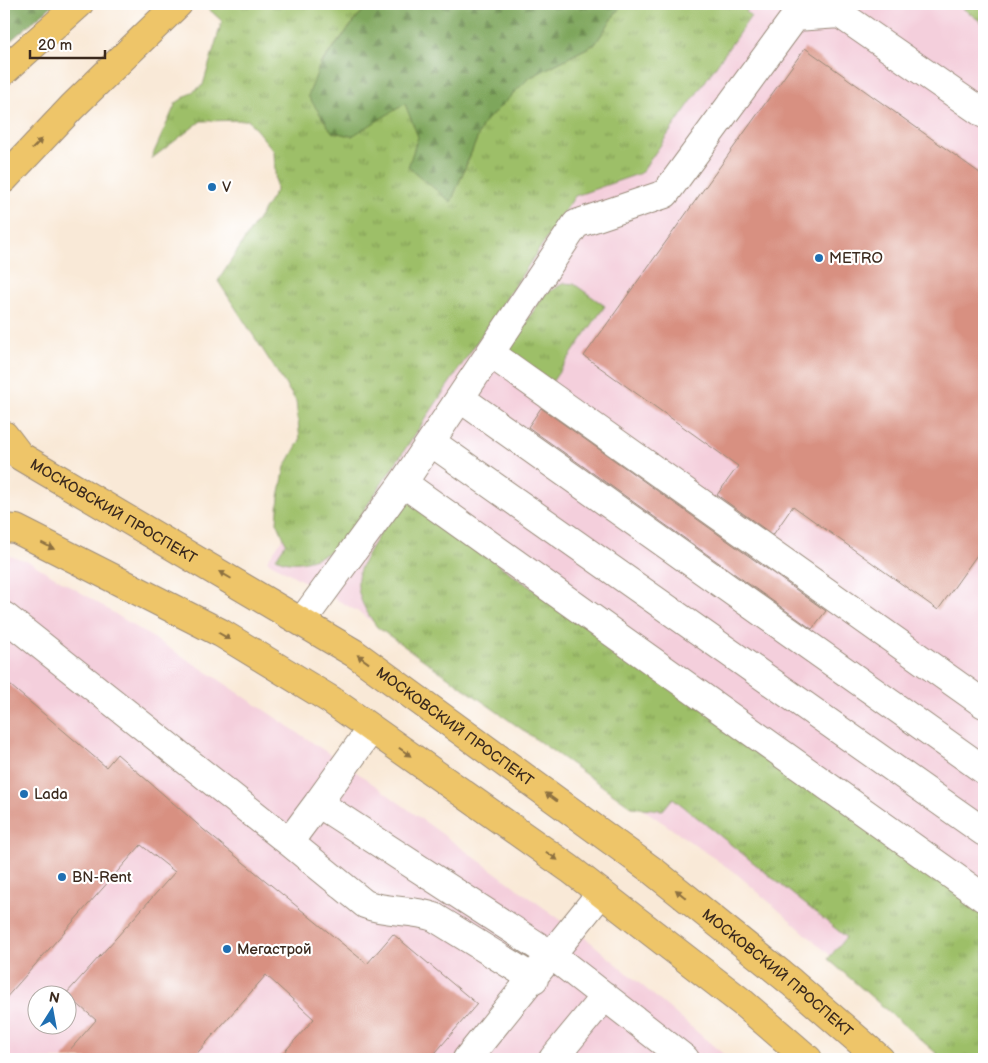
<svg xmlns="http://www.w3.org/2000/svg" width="988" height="1063" font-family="'Balsamiq Sans',sans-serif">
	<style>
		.built { fill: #f4cfdc; fill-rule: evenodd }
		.grass { fill: url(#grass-tufts); stroke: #6c7443 }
		.forest { fill: url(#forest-firs); stroke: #5c683d }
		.building { fill: #d89081 }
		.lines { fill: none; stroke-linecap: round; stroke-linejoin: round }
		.minor-casing { stroke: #9a8a7a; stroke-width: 30 }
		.major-casing { stroke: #9a8a7a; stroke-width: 30 }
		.minor { stroke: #fff; stroke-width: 28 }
		.major { stroke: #eec569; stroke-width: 28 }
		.oneway { fill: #8c7040 }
		.poi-dot { fill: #1f6fb2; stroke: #fff; stroke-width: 2 }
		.labels { text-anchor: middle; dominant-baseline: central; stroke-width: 4.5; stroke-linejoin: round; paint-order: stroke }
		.poi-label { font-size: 15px; fill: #3b2a1e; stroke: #fff; text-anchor: start }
		.street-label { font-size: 15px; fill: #3b2a1e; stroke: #fff }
	</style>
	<defs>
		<pattern id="grass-tufts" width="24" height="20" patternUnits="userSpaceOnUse" patternTransform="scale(1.25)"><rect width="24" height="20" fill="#9dbf68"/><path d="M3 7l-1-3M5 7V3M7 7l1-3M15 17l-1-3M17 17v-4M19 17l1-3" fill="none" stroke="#819b55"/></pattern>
		<pattern id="forest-firs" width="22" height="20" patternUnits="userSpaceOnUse" patternTransform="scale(1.25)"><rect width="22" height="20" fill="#7ea65c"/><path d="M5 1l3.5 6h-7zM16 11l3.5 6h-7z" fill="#68874b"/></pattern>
	</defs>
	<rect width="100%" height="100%" fill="#fff"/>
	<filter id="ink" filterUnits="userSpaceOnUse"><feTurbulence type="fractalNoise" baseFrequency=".02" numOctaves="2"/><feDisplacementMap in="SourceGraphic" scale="10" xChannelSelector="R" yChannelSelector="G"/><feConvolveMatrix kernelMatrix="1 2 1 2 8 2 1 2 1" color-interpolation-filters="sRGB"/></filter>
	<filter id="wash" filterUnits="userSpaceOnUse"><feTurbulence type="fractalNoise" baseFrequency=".0096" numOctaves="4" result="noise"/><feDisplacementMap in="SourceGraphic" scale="20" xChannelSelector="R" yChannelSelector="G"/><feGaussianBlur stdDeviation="1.12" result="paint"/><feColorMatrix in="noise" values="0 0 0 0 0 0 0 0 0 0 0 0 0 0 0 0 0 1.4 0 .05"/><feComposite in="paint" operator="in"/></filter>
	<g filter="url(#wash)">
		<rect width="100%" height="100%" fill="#f9e9d7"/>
		<path class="built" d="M655 4H961L984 21V1059H949L737 874 357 611 267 561Z
			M4 554 28 561 90 598 215 677 362 776 587 939 729 1059H4ZM38 996H68V1026H38Z"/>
		<path class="grass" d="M203 4H372L365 8 320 64 405 104 451 202 483 124 529 78 595 44 622 4H751L746 12 751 16 641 173 575 196 340 546C321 557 297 569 276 558L286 543 277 522 279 497 285 467 300 440 296 401 218 281 276 191 274 151 248 120 201 121 151 159 176 103 203 85 222 21Z
			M957 4H984V24Z
			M564 283 574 284 605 306 552 382 507 350 545 294Z
			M404 498 984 907V1059H943L828 959 846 937 673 798 663 810 632 807 377 627C367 613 356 597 358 578 359 560 393 515 404 498Z"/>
		<path class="forest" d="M4 4H54L4 46Z
			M372 4H622L595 44 529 78 483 124 451 202 408 167 418 137 405 104 352 136 332 132 308 96 320 65 365 8Z"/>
		<g id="blocks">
			<path class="building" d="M805 48 984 176V545L938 610 793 506 773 535 717 495 738 466 584 356Z
				M541 408 826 611 812 629 528 427Z
				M4 680 106 767 117 754 204 830 367 964 393 934 477 1004 430 1059H278L314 1019 266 975 192 1059H62L96 1020 66 994 175 872 141 845 4 1000Z"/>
		</g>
	</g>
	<g filter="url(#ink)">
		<use href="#blocks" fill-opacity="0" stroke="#9a8a7a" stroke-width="1"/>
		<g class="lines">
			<g class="minor-casing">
				<path id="minor" d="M490 353 576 224 665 194 795 17 840 14 984 114
					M460 398 984 770
					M431 442 984 832
					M403 483 984 898
					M4 616 289 842
					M302 621 403 483 490 353 984 704
					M318 803 371 729
					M534 979 434 917C412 909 387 913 365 904L289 842 318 803 553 956 685 1059
					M467 1059 601 893
					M553 1059 605 996"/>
			</g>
			<g class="major-casing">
				<g id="major">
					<path d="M4 71 79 4"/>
					<path d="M4 179 72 107 178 4"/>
					<path id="s1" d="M4 435 20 456 354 653 653 871 791 982 880 1059"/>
					<path d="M4 528 16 529 221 633 331 700 570 869 743 1003 808 1059"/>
				</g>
			</g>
			<use href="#minor" class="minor"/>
			<use href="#major" class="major"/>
		</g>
		<defs><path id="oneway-solid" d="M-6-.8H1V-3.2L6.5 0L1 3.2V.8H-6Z" transform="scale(1.25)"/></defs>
		<g class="oneway">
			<use href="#oneway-solid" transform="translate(37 144) rotate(-46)"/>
			<use href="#oneway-solid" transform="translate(48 546) rotate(27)"/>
			<use href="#oneway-solid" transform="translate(225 575) rotate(-150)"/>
			<use href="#oneway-solid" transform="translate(224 636) rotate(30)"/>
			<use href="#oneway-solid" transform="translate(363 659) rotate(-144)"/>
			<use href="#oneway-solid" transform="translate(405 752) rotate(35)"/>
			<use href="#oneway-solid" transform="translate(551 797) rotate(-144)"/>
			<use href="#oneway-solid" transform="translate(552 856) rotate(35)"/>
			<use href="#oneway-solid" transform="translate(681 894) rotate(-141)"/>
		</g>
	</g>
	<g class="poi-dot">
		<circle cx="212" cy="187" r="5"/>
		<circle cx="819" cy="258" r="5"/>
		<circle cx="24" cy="794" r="5"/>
		<circle cx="62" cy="877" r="5"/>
		<circle cx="227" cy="949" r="5"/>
	</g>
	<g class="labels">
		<g class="poi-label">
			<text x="222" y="187">V</text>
			<text x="829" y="258">METRO</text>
			<text x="34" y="794">Lada</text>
			<text x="72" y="877">BN-Rent</text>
			<text x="237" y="949">Мегастрой</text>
		</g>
		<g class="street-label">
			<text stroke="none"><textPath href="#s1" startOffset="135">МОСКОВСКИЙ ПРОСПЕКТ</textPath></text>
			<text stroke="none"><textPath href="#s1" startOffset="539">МОСКОВСКИЙ ПРОСПЕКТ</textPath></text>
			<text stroke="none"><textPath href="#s1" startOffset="945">МОСКОВСКИЙ ПРОСПЕКТ</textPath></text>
		</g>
	</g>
	<rect width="988" height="1063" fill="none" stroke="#fff" stroke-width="20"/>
	<g transform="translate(52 1010) rotate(11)"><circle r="24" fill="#ffffff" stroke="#b1aaa5"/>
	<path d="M0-4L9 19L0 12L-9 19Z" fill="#1f6fb2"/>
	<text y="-8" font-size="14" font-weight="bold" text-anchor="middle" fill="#3b2a1e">N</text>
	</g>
	<path d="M30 50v8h75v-8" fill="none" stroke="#3b2a1e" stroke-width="2.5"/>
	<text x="38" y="50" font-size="15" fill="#3b2a1e" stroke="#ffffff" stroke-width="4" paint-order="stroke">20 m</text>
</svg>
